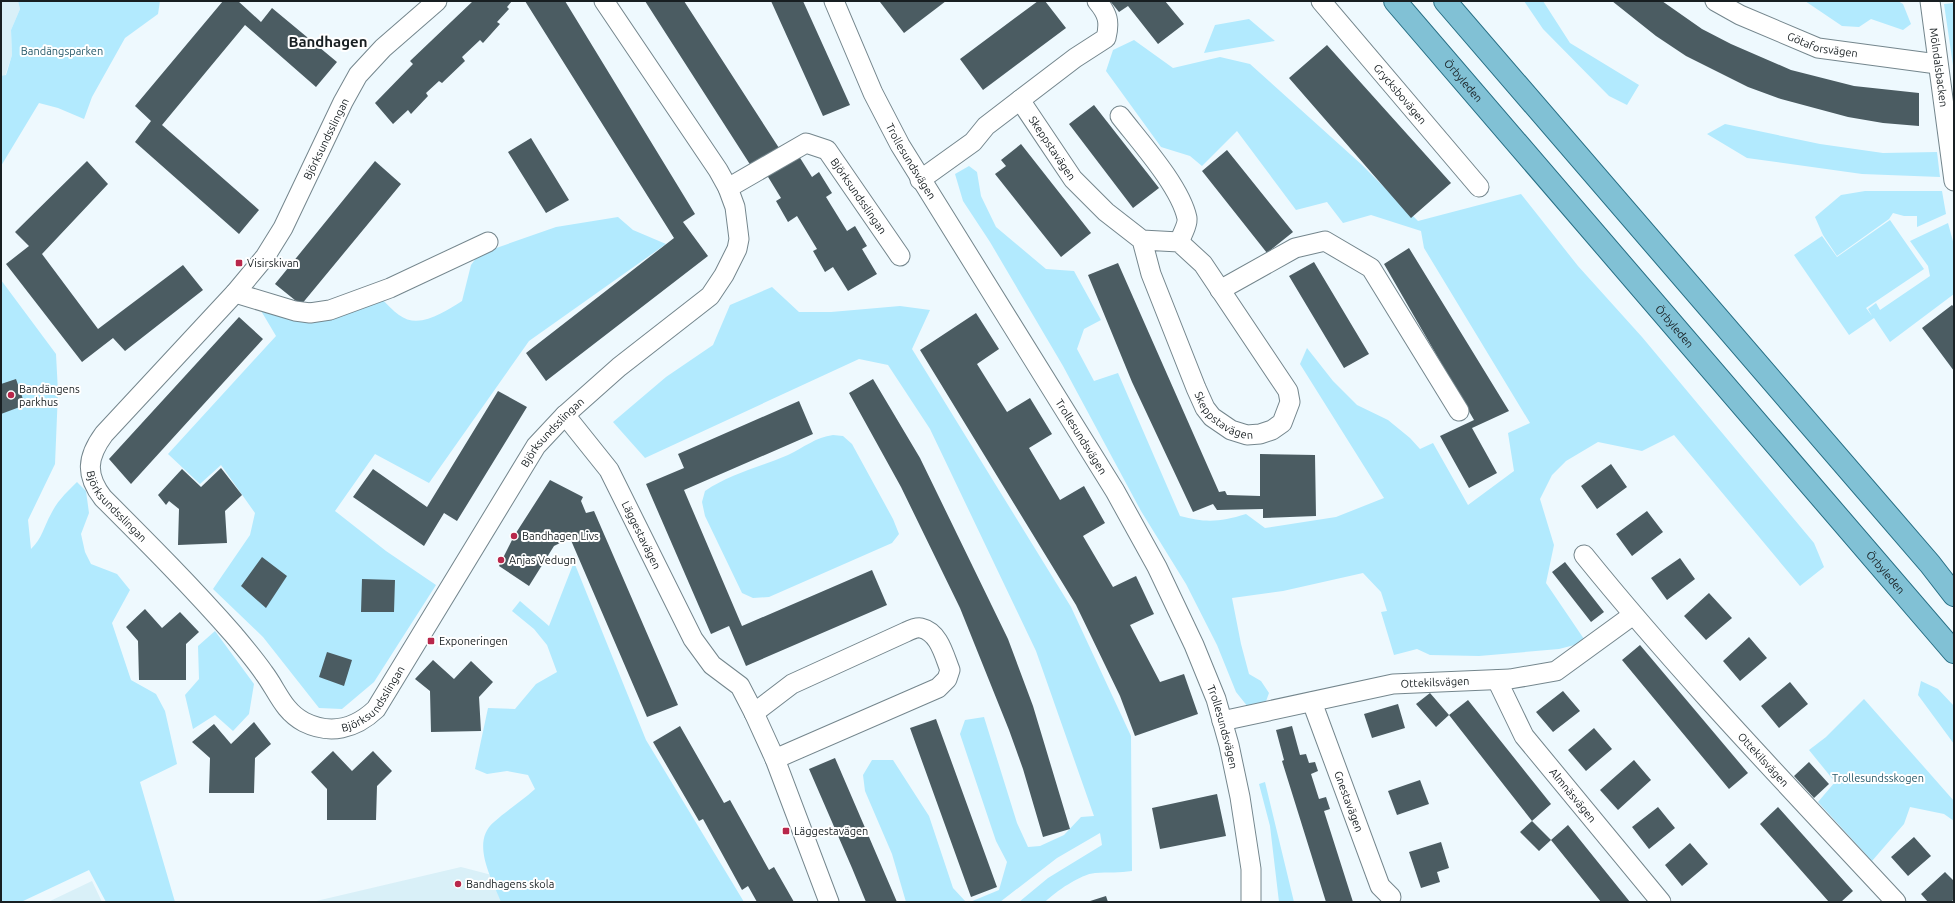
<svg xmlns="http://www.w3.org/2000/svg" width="1955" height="903" font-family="Ubuntu,sans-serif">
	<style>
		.built { fill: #d9f0f8 }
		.green { fill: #b2eafe }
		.building { fill: #4b5c62 }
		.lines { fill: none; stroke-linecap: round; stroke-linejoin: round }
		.minor-casing { stroke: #74868d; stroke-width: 21 }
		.major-casing { stroke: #266e84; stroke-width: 24 }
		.minor { stroke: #fff; stroke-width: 19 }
		.major { stroke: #81c1d5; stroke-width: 22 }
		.poi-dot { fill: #b8274b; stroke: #fff; stroke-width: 1.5 }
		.labels { text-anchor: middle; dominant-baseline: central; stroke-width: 4; stroke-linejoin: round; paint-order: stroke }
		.street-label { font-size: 11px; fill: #181f22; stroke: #fff }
		.park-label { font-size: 11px; fill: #285b6b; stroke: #fff }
		.poi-label { font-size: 11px; fill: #181f22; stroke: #fff; text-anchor: start }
		.district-label { font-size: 15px; font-weight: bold; fill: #181f22; stroke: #fff }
	</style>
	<rect width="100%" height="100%" fill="#eef9fe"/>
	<path class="built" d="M1 1H18L20 9 11 30 12 55 1 88Z
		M461 867 595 902H312Z
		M92 881 102 902H48Z"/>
	<path class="green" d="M18 1H160L158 14 125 38 92 97 84 119 58 108 39 103 1 166V76L6 75 12 55 11 30 20 9Z
		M1524 1H1543L1570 43 1639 85 1627 105 1609 96 1543 29Z
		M1805 1H1898L1903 4 1911 24 1903 30 1871 19 1859 27 1842 26Z
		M1954 3V72L1944 4Z
		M1249 19 1275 41 1204 53 1215 25Z
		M1134 40 1173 68 1220 57 1250 64 1361 164 1418 221 1521 194 1578 266 1642 337 1814 543 1824 567 1800 586 1674 435 1642 451 1598 442 1566 461 1552 475 1540 499 1554 545 1546 583 1586 642 1559 649 1479 656 1430 655 1417 649 1394 655 1381 612 1387 611 1381 592 1363 573 1283 591 1232 598 1241 644 1249 674 1261 681 1269 693 1265 704 1248 707 1236 692 1217 645 1186 584 1141 511 1063 366 990 242 963 201 955 174 969 166 977 172 981 196 996 227 1046 269 1074 271 1101 320 1084 329 1077 349 1094 381 1118 373 1180 516C1206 523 1220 522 1246 514L1265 528 1336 517 1384 498 1300 364 1307 348 1333 381 1357 405 1388 420 1410 438 1420 449 1433 443 1468 505 1514 471 1508 433 1530 423 1424 248 1421 231 1371 215 1343 223 1327 202 1296 210 1237 131 1202 166 1190 156 1161 147 1106 71 1113 50Z
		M1725 124 1820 144 1883 153 1937 152 1940 177 1862 174 1747 158 1707 134Z
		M1865 191H1942L1946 214 1917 227V216H1904L1893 213 1889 219 1837 256 1823 235 1815 217 1841 195Z
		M618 217 633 230 666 244 529 341 429 483 375 454 335 511 386 551 436 585 374 682 342 709 319 708 263 637 213 589 250 535 255 513 221 465 200 484 168 454 276 336 260 309 381 298C387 304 393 311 399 315 419 330 444 312 462 301L471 265 479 254 556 227Z
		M1890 220 1924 269 1866 308 1872 316 1868 309 1876 303 1880 310 1930 276 1928 266 1910 241 1948 223 1954 245V294L1890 342 1874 318 1849 335 1794 255 1822 236 1837 257Z
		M1 280 56 354 58 392 55 464 28 520 31 549C42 539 44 526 51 514 57 501 68 491 77 482L86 491 89 513 81 534 85 552 91 564 117 574 130 590 112 623 131 680 156 694 165 711 177 764 140 782 175 902H106L89 870 21 902H1Z
		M772 287 799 312H831L900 306 930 310 912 349 1071 607 1131 736 1132 871C1120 873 1108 872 1095 873 1081 874 1055 892 1045 902H1019L1048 878 1102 845 1100 833 1057 858 1000 902H970L999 890 1007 862 996 841 960 734 965 720 984 717 1017 823 1028 847 1040 846 1064 835 1081 817 1094 816 1036 651 930 429 888 365 859 359 645 458 613 422 666 377 713 345 730 305Z
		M833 435 843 436 852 444 893 519 899 534 892 543 769 597 753 598 742 593 705 516 702 502 705 491C730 474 760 467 788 455 803 448 816 437 833 435Z
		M574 562 646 740 744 902H501C492 879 470 842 494 822 507 810 522 801 535 789L528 775 507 771 487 774 475 769 488 708 515 709 536 684 557 672 547 645 534 629 512 611 520 601 549 626Z
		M215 631 254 684 249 714 233 731 215 715 193 729 185 695 199 679 198 646Z
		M1921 681 1938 689 1954 706V744L1918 695Z
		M1864 699 1954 801V821L1944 814 1910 807 1904 824 1872 861 1818 802 1835 782 1809 750 1826 737Z
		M872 760H893L929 816 953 888 966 902H906L892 854 865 791 863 775Z
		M1265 782 1294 902H1279L1270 826 1259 784Z"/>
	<path class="building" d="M223 1H238L261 22 272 8 337 62 316 87 245 25 162 125 259 210 239 234 135 142 151 121 135 106Z
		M473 1H512L507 7 509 9 497 22 500 24 483 43 480 40 462 57 465 61 442 83 439 81 426 93 428 96 411 114 408 110 393 124 375 103 413 64 410 61Z
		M525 1H565L695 214 683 222 708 256 546 381 526 353 674 238Z
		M645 1H684L779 148 751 166Z
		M771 1H803L850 105 823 116Z
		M881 1H946L904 33 880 2Z
		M1038 1H1045L1066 28 983 90 960 59Z
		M1110 1H1165L1184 24 1158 44 1128 6 1119 12Z
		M1612 1H1662L1702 29 1731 44 1791 70 1854 86 1919 93V126L1883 123 1848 117 1781 99 1748 87 1686 56 1656 36Z
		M1327 45 1451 183 1411 218 1289 78Z
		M1094 105 1159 188 1133 208 1069 124Z
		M531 138 569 200 546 213 508 152Z
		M1021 144 1091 233 1061 257 995 174 1006 166 1001 160Z
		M1227 150 1293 232 1267 253 1202 171Z
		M797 153 812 177 819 172 832 193 826 197 847 231 855 226 867 246 862 249 877 274 848 291 833 267 825 272 813 251 817 249 797 216 788 222 776 201 781 198 765 172Z
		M87 161 108 184 42 254 98 329 183 265 203 290 125 351 113 338 82 362 6 264 29 246 15 232Z
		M375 161 401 184 301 305 275 284Z
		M1409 248 1509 411 1472 428 1497 473 1469 488 1440 436 1474 420 1384 264Z
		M1314 262 1369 354 1344 368 1289 276Z
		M1118 263 1219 492 1225 491 1227 495 1260 496V454L1315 455 1316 516 1263 518V509L1217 510 1213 504 1193 512 1132 382 1088 275Z
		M1952 305 1954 307V371L1922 328Z
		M976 313 999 349 977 364 1007 412 1030 398 1052 434 1029 448 1060 500 1084 486 1105 523 1083 536 1113 587 1136 576 1154 614 1130 625 1160 682 1184 674 1198 714 1135 736 1120 696 1076 605 920 350Z
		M239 317 263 339 131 484 109 459Z
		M16 379 25 405 1 414V384Z
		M873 379 920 458 1008 639 1033 706 1070 829 1043 837 1023 769 1009 730 960 608 901 487 849 393Z
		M498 391 527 407 457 521 444 513 424 546 353 497 373 469 427 507Z
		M799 401 813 434 684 490 742 626 872 570 887 605 746 666 729 626 711 634 646 484 684 468 678 454Z
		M1611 464 1627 487 1597 509 1581 486Z
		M221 468 242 495 225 511 227 543 178 545 179 509 169 501 166 505 158 495 182 469 201 487Z
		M550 480 583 497 581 501 586 513 594 511 678 705 647 717 570 538 554 546 529 586 499 566 514 536Z
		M1647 511 1663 532 1632 556 1616 534Z
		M262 557 287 576 266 608 241 586Z
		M1680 558 1695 579 1667 600 1651 578Z
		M1565 562 1604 612 1591 622 1552 572Z
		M362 579 395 580 394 612H361Z
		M1709 593 1732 618 1706 640 1684 616Z
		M145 609 162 628 180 612 199 632 186 644V680H139L138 641 126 627Z
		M1749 637 1767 658 1740 681 1723 661Z
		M1640 645 1748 773 1729 789 1622 660Z
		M327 652 352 660 344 686 319 677Z
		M433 660 454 679 471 661 493 682 479 697 481 731 431 732 430 691 415 679Z
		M1790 682 1808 704 1779 728 1761 706Z
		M1563 691 1580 711 1553 732 1536 712Z
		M1430 693 1449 715 1436 727 1416 704Z
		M1468 700 1551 804 1532 821 1449 715Z
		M1398 704 1405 728 1372 738 1364 714Z
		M936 719 997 887 971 897 910 728Z
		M254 722 271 744 255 758 254 793H209L210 758 192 742 214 724 231 744Z
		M680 726 724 803 730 800 769 870 774 867 794 902H757L748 886 742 890 703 819 699 821 653 742Z
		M1292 726 1300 755 1306 754 1309 763 1315 762 1318 771 1311 774 1319 799 1326 797 1330 809 1324 811 1353 902H1326L1282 761 1284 760 1276 730Z
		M1594 728 1612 749 1586 771 1568 750Z
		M333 751 352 771 373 751 392 771 377 786 376 820H327V789L311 772Z
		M835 758 897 902H866L852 868 809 769Z
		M1634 760 1651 780 1618 810 1600 790Z
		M1809 762 1829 784 1814 798 1794 776Z
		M1420 780 1429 804 1397 815 1388 791Z
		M1217 794 1226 836 1160 849 1152 808Z
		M1658 807 1675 828 1649 849 1632 827Z
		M1778 807 1853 891 1841 902H1829L1760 824Z
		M1532 821 1551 840 1539 851 1520 832Z
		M1568 825 1630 902H1601L1551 840Z
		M1914 837 1931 856 1908 876 1891 857Z
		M1441 842 1449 868 1437 872 1440 882 1421 888 1409 852Z
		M1690 843 1708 864 1682 886 1665 865Z
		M1945 872 1954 881V899L1951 902H1928L1921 894Z
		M1106 896 1108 902H1087Z"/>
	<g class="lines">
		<g class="minor-casing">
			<g id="minor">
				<path id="s1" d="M437 1 383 48 358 75 343 102 283 228 265 257 235 293 104 434C87 457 85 475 103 498 148 543 192 587 234 635 244 647 255 660 264 673 277 690 283 711 304 722 330 735 355 729 376 709L536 446 565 415 619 367 710 296 724 275 737 249 739 239 735 207 728 188 718 170 604 1"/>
				<path id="s2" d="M834 1 873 93 900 145 1115 491 1157 567 1194 645 1216 699 1229 745 1240 797 1251 869V902"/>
				<path id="s3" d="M1321 1 1479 187"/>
				<path id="s4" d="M1715 1 1740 15 1818 48 1937 64"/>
				<path id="s5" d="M1930 1 1954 181"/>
				<path id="s6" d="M1020 100 1073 179 1106 212 1142 240 1151 274 1196 388 1205 408 1212 417 1231 430 1247 435 1260 434 1272 430 1282 423 1290 402 1288 391 1203 264 1179 242 1142 240"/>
				<path d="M1120 116C1140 142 1180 186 1187 218 1188 224 1182 235 1179 242"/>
				<path d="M920 180 973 142 986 126 1075 58 1106 38C1110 22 1108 14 1097 1"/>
				<path id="s7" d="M728 188 806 143 827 150 900 256"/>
				<path d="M1220 290 1295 248 1325 241 1371 268 1459 411"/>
				<path d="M235 293 295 311 310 313 330 310 390 288 488 242"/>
				<path id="s8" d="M565 415 609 470 693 639 712 665 740 686 754 713 775 759 829 902"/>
				<path id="s9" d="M1584 555C1682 676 1790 788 1896 902"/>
				<path id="s10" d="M1497 680 1524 736 1661 902"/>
				<path id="s11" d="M1312 702 1380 886 1391 897"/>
				<path d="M754 713 792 684 906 632C910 630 917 627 921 628 939 632 944 655 950 670L947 679 938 688 775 759"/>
				<path id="s12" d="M1222 721 1393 684 1510 679 1556 671 1633 615"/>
			</g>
		</g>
		<g class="major-casing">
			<g id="major">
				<path id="s13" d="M1395 1 1954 652"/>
				<path d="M1445 1 1930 564 1954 595"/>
			</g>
		</g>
		<use href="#minor" class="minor"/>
		<use href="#major" class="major"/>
	</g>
	<g class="poi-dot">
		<rect x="235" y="259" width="8" height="8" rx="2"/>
		<circle cx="11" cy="395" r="4"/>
		<circle cx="514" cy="536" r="4"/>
		<circle cx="501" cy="560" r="4"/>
		<rect x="427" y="637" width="8" height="8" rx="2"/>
		<rect x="782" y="827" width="8" height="8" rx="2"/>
		<circle cx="458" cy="884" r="4"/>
	</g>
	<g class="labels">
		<g class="street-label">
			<text stroke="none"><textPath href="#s4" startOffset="117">Götaforsvägen</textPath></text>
			<text stroke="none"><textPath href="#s5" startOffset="67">Mölndalsbacken</textPath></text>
			<text stroke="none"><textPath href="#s13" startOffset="105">Örbyleden</textPath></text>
			<text stroke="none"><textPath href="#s3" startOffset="122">Grycksbovägen</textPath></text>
			<text transform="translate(326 139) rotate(-64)">Björksundsslingan</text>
			<text stroke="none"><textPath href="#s6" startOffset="58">Skeppstavägen</textPath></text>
			<text stroke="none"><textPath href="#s2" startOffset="178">Trollesundsvägen</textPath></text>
			<text stroke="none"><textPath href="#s7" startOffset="168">Björksundsslingan</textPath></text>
			<text stroke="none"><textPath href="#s13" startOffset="429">Örbyleden</textPath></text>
			<text stroke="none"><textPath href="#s6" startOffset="387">Skeppstavägen</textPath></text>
			<text stroke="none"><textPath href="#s1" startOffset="1332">Björksundsslingan</textPath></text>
			<text stroke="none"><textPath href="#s2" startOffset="502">Trollesundsvägen</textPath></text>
			<text stroke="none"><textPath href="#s1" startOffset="637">Björksundsslingan</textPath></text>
			<text stroke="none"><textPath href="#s8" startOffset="143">Läggestavägen</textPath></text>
			<text stroke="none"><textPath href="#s13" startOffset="753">Örbyleden</textPath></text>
			<text stroke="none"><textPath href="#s12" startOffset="217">Ottekilsvägen</textPath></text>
			<text stroke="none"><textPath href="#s1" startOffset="1008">Björksundsslingan</textPath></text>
			<text stroke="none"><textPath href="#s2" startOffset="826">Trollesundsvägen</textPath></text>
			<text stroke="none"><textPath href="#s9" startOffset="272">Ottekilsvägen</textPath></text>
			<text stroke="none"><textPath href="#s10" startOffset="139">Almnäsvägen</textPath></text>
			<text stroke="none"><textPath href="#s11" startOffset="106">Gnestavägen</textPath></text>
		</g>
		<g class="park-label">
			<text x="62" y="51">Bandängsparken</text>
			<text x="1878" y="778">Trollesundsskogen</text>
		</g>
		<g class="poi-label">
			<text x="247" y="263">Visirskivan</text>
			<text x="19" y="389">Bandängens<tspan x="19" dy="13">parkhus</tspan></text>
			<text x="522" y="536">Bandhagen Livs</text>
			<text x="509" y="560">Anjas Vedugn</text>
			<text x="439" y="641">Exponeringen</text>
			<text x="794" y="831">Läggestavägen</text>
			<text x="466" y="884">Bandhagens skola</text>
		</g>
		<g class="district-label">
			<text x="328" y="41">Bandhagen</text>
		</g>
	</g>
	<rect width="1955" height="903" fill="none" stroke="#181f22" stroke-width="4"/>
</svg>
